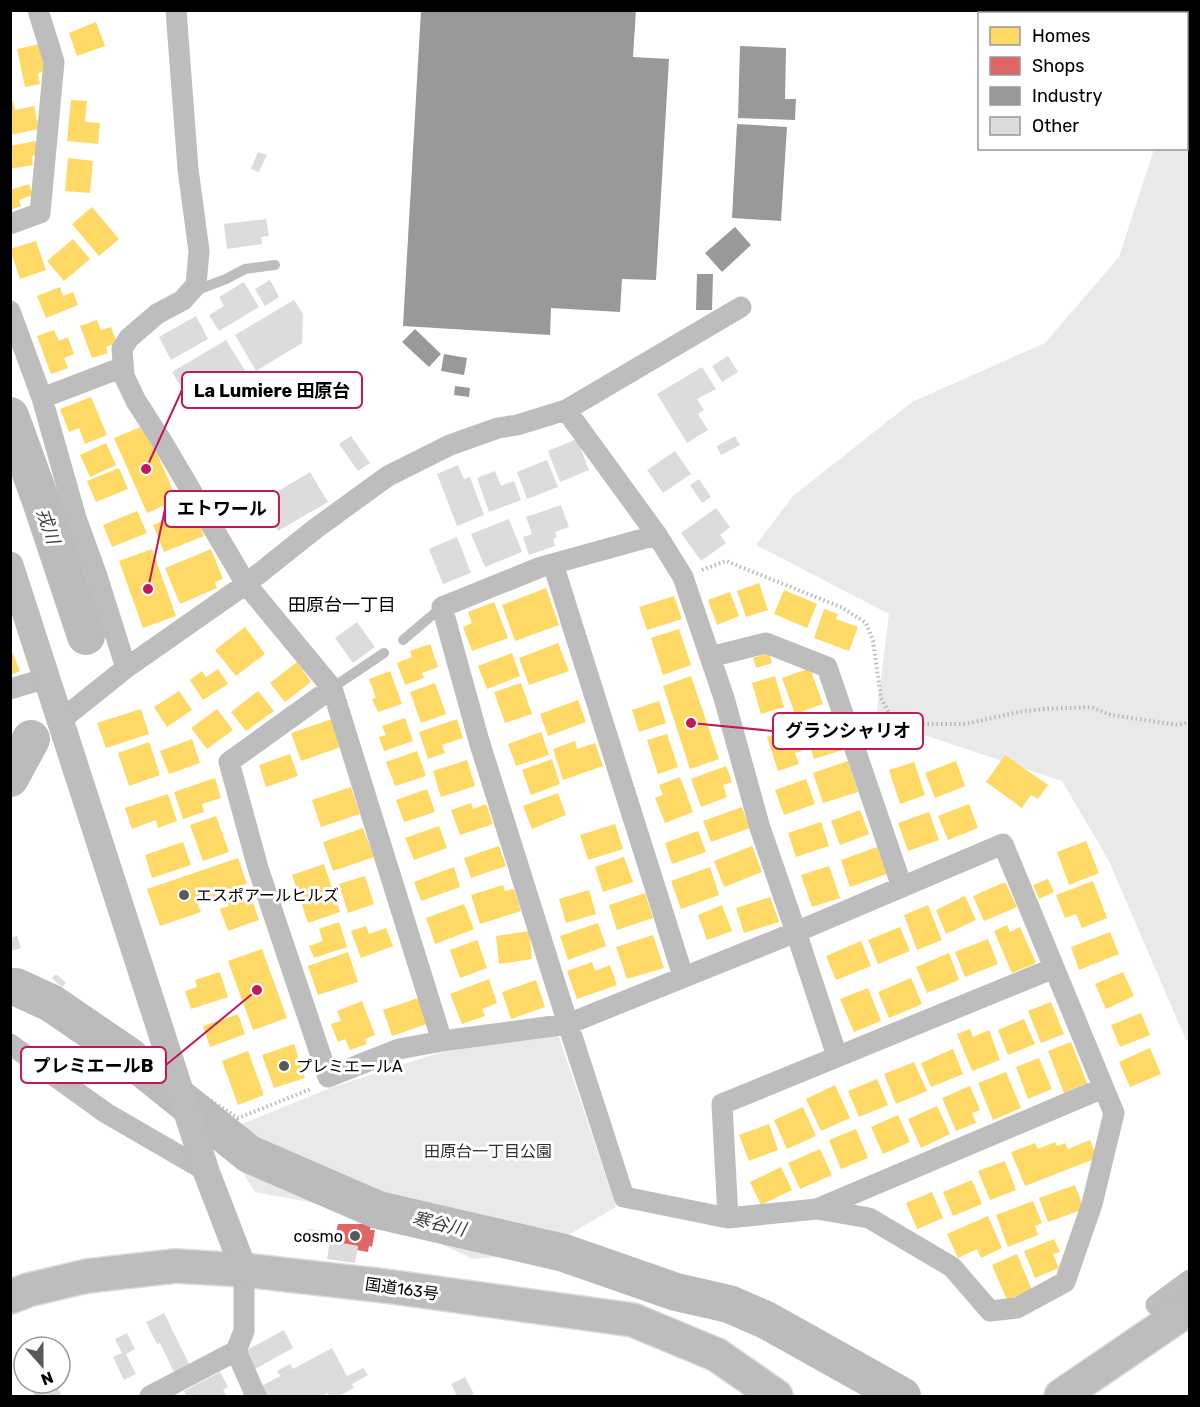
<svg xmlns="http://www.w3.org/2000/svg" width="1200" height="1407" font-family="Rubik,'Noto Sans JP',sans-serif">
	<style>
		.green { fill: #e9e9e9 }
		.homes { fill: #ffd966 }
		.shops { fill: #e06666 }
		.industry { fill: #999 }
		.lines { fill: none; stroke-linecap: round; stroke-linejoin: round }
		.river { stroke: #bbb; stroke-width: 38 }
		.building { fill: #dcdcdc }
		.trunk-casing { stroke: #dbdbdb; stroke-width: 36 }
		.path { stroke: #b8b8b8; stroke-width: 4; stroke-dasharray: 1.5 3; stroke-linecap: butt }
		.service { stroke: #bdbdbd; stroke-width: 10 }
		.minor { stroke: #bdbdbd; stroke-width: 21 }
		.tertiary { stroke: #bdbdbd; stroke-width: 27 }
		.trunk { stroke: #bdbdbd; stroke-width: 33 }
		.poi-dot { fill: #595959; stroke: #fff; stroke-width: 2 }
		.labels { text-anchor: middle; dominant-baseline: central; stroke-width: 6; stroke-linejoin: round; paint-order: stroke }
		.poi-label { font-size: 16px; fill: #000; stroke: #fff; text-anchor: start }
		.park-label { font-size: 16px; fill: #2e2e2e; stroke: #fff }
		.street-label { font-size: 16px; fill: #000; stroke: #fff }
		.water-label { font-size: 18px; font-style: italic; fill: #3f3f3f; stroke: #fff }
		.neighbourhood-label { font-size: 18px; fill: #000; stroke: #fff }
		.leader { fill: none; stroke: #c2185b; stroke-width: 2 }
		.callout-dot { fill: #c2185b; stroke: #fff; stroke-width: 2 }
		.callout { fill: #fff; stroke: #c2185b; stroke-width: 2 }
		.callout-label { font-size: 18px; text-anchor: middle; font-weight: bold; fill: #000 }
	</style>
	<rect width="100%" height="100%" fill="#fff"/>
	<path class="green" d="M1097 11H1189V1040H1186L1109 861 1062 781 876 719 889 614 756 545 793 496 912 402 1045 343 1119 257 1154 149 1186 148V14H1098Z
		M558 1034 616 1207 536 1254 473 1259 407 1228 331 1206 255 1192 230 1152 232 1128 333 1087 438 1053Z"/>
	<path class="homes" d="M96 22 105 46 77 56 69 33Z
		M40 44 46 71 38 73 40 84 25 87 17 49Z
		M71 100 87 101 85 122 100 123 98 144 67 141Z
		M13 101 15 110 34 106 39 129 10 135V102Z
		M36 141 38 154 32 156 33 165 10 169V146Z
		M68 158 93 161 90 193 65 191Z
		M29 184 33 195 19 200 21 206 10 210V190Z
		M92 207 119 239 99 256 72 224Z
		M73 239 90 259 64 281 47 261Z
		M36 241 46 270 20 279 10 249Z
		M60 287 63 296 73 292 78 305 46 318 37 296Z
		M97 320 101 330 111 327 117 343 106 347 108 353 92 358 80 326Z
		M54 330 59 341 68 337 74 354 64 358 68 368 51 374 37 336Z
		M91 397 107 435 85 444 79 428 69 432 60 409Z
		M145 425 177 500 147 513 114 438Z
		M106 443 116 465 90 477 80 455Z
		M119 468 128 489 96 502 87 481Z
		M137 511 147 533 112 547 103 525Z
		M184 512 188 523 197 519 204 536 164 552 153 525Z
		M152 549 176 616 143 628 119 561Z
		M211 549 223 579 215 582 217 588 180 604 165 568Z
		M759 583 768 610 746 617 737 591Z
		M546 588 559 625 515 641 502 605Z
		M784 590 817 604 807 628 774 614Z
		M730 592 739 616 717 625 708 600Z
		M674 596 682 619 647 630 639 607Z
		M494 602 508 638 472 651 463 627 472 623 468 612Z
		M824 609 838 614 836 619 858 627 849 651 814 638Z
		M245 627 265 654 236 676 215 650Z
		M679 629 691 665 663 675 651 638Z
		M558 643 569 671 529 685 519 658Z
		M430 644 438 667 422 673 424 678 405 685 397 663 412 657 410 651Z
		M10 647 20 671 10 675Z
		M512 653 520 676 487 689 478 666Z
		M769 653 772 663 756 668 753 658Z
		M297 662 311 682 285 702 270 683Z
		M810 668 823 704 795 714 782 678Z
		M218 669 228 684 203 700 190 680 202 671 206 677Z
		M390 671 402 704 378 712 372 699 376 698 369 679Z
		M691 676 719 759 690 769 663 686Z
		M775 676 784 707 761 714 752 683Z
		M435 683 446 714 421 723 410 692Z
		M521 683 532 714 505 723 494 692Z
		M179 691 192 710 167 727 154 707Z
		M258 691 274 711 246 731 231 712Z
		M578 700 586 722 548 736 540 714Z
		M659 701 666 723 639 732 632 710Z
		M141 709 149 734 106 748 97 723Z
		M217 709 233 730 207 749 191 728Z
		M335 718 344 746 301 761 291 733Z
		M405 718 413 741 384 751 379 737 386 735 382 726Z
		M457 719 463 738 442 745 445 753 428 759 419 732Z
		M816 719 820 730 835 726 843 750 814 759 803 723Z
		M794 727 802 751 795 753 799 764 778 771 767 737Z
		M541 732 549 755 516 766 508 744Z
		M667 734 678 767 658 774 647 740Z
		M192 739 200 763 169 774 160 751Z
		M575 741 577 749 595 743 603 766 563 780 553 749Z
		M149 742 160 775 129 786 118 753Z
		M417 751 426 776 395 786 386 762Z
		M290 754 298 776 266 787 259 765Z
		M1005 755 1048 785 1038 799 1031 795 1022 808 986 782Z
		M552 759 560 784 531 795 522 770Z
		M467 760 475 786 441 797 433 771Z
		M848 761 858 792 823 803 813 773Z
		M956 761 965 786 935 798 925 773Z
		M914 762 925 795 900 804 889 770Z
		M726 766 732 782 723 785 727 797 701 807 691 779Z
		M680 777 693 812 665 823 655 798 663 795 659 785Z
		M215 778 221 798 202 804 204 812 183 819 174 792Z
		M806 779 815 804 784 815 775 790Z
		M351 787 360 814 321 827 312 800Z
		M427 789 435 812 404 822 396 800Z
		M558 793 566 815 532 829 523 806Z
		M168 794 177 821 158 828 156 820 132 829 125 808Z
		M471 803 473 809 486 804 493 824 460 835 451 810Z
		M969 804 978 828 948 840 938 816Z
		M742 807 750 828 711 842 703 821Z
		M860 810 869 834 840 845 831 821Z
		M929 812 939 840 908 851 898 823Z
		M216 816 229 852 203 861 190 825Z
		M821 822 829 846 796 857 788 833Z
		M615 824 623 849 588 860 580 835Z
		M439 826 447 848 414 860 405 838Z
		M363 828 374 857 333 871 323 842Z
		M698 831 706 852 672 864 665 843Z
		M1086 841 1099 873 1069 885 1057 852Z
		M183 842 191 865 152 878 145 855Z
		M499 846 506 866 471 878 464 858Z
		M752 846 762 872 724 887 714 861Z
		M877 847 887 874 850 887 841 860Z
		M624 857 633 882 603 892 595 867Z
		M238 858 247 884 241 886 245 899 251 897 259 920 228 931 220 909 229 906 225 893 197 903 201 912 160 926 147 889Z
		M324 864 340 912 308 923 292 875Z
		M829 866 840 898 812 907 801 875Z
		M454 867 460 887 421 901 414 882Z
		M710 867 719 895 681 909 671 881Z
		M365 876 374 904 348 913 339 884Z
		M1048 879 1054 892 1039 899 1033 885Z
		M1093 881 1107 918 1082 928 1076 914 1065 918 1056 895Z
		M1005 882 1017 907 984 921 973 896Z
		M503 885 505 891 514 889 521 911 480 924 471 895Z
		M589 890 596 914 566 923 559 899Z
		M645 893 653 918 617 930 609 905Z
		M965 896 976 920 946 934 936 910Z
		M770 897 779 922 744 933 736 908Z
		M464 904 474 929 435 944 426 918Z
		M722 905 732 931 707 940 698 915Z
		M928 905 942 940 917 950 904 915Z
		M339 922 347 947 314 958 309 946 323 941 319 929Z
		M598 923 606 946 568 960 560 936Z
		M1007 925 1010 932 1020 927 1036 963 1012 973 994 931Z
		M366 926 369 934 386 928 393 946 361 958 351 931Z
		M900 927 910 951 878 964 868 940Z
		M529 931 532 959 499 964 496 936Z
		M1110 932 1119 954 1079 970 1071 947Z
		M653 935 664 968 627 979 616 947Z
		M988 939 998 964 965 977 955 952Z
		M477 940 487 968 460 978 450 950Z
		M861 941 871 966 836 980 826 956Z
		M262 949 287 1018 253 1030 228 961Z
		M348 952 358 982 318 995 308 966Z
		M949 953 959 980 927 993 916 967Z
		M592 962 595 971 610 965 617 985 577 999 567 971Z
		M220 972 228 997 191 1009 185 991 197 987 195 980Z
		M1123 972 1134 996 1106 1009 1095 984Z
		M911 978 922 1004 889 1018 878 992Z
		M489 979 497 1003 482 1009 485 1016 462 1024 450 994Z
		M536 980 545 1007 511 1019 502 992Z
		M868 988 881 1021 854 1032 840 999Z
		M418 998 427 1024 392 1036 383 1010Z
		M362 1001 375 1035 365 1039 367 1044 350 1050 345 1039 338 1042 331 1024 341 1021 337 1011Z
		M1051 1002 1064 1034 1041 1043 1028 1011Z
		M1141 1013 1150 1035 1120 1047 1111 1025Z
		M238 1014 245 1034 210 1047 203 1026Z
		M1024 1019 1035 1044 1008 1055 998 1030Z
		M970 1029 973 1037 989 1030 1000 1060 972 1071 957 1034Z
		M1071 1042 1087 1083 1064 1093 1048 1051Z
		M294 1044 305 1078 274 1088 262 1055Z
		M1150 1048 1161 1074 1130 1087 1119 1062Z
		M953 1049 963 1074 931 1087 921 1063Z
		M248 1051 264 1095 238 1105 222 1061Z
		M1039 1058 1052 1089 1028 1099 1016 1067Z
		M914 1062 927 1091 896 1104 884 1074Z
		M1006 1072 1021 1108 993 1120 978 1083Z
		M877 1079 888 1105 859 1117 848 1091Z
		M835 1085 850 1118 821 1131 806 1099Z
		M970 1086 980 1110 972 1113 976 1123 956 1131 942 1098Z
		M937 1106 950 1134 921 1148 908 1119Z
		M803 1107 816 1136 787 1149 774 1120Z
		M898 1115 910 1142 883 1154 871 1127Z
		M769 1124 778 1150 749 1161 739 1135Z
		M856 1129 868 1158 841 1169 829 1140Z
		M1090 1140 1097 1158 1025 1186 1011 1152 1035 1143 1038 1149 1055 1142 1057 1146 1065 1143 1068 1149Z
		M820 1149 832 1175 800 1189 788 1163Z
		M1005 1161 1016 1190 990 1200 978 1171Z
		M781 1167 792 1190 761 1205 750 1182Z
		M972 1180 982 1204 953 1216 943 1192Z
		M1075 1185 1084 1209 1048 1222 1039 1198Z
		M932 1192 943 1218 917 1229 906 1203Z
		M1033 1201 1042 1223 1035 1226 1038 1235 1008 1247 996 1215Z
		M988 1216 1002 1248 981 1258 977 1249 958 1258 947 1234Z
		M1054 1239 1060 1252 1053 1254 1059 1268 1035 1278 1024 1251Z
		M1017 1254 1032 1290 1007 1300 992 1265Z"/>
	<path class="shops" d="M338 1224H371L370 1230H375L372 1247 369 1246 368 1252 357 1250 358 1246 334 1242Z"/>
	<path class="industry" d="M421 10H636L633 57 669 59 656 280 622 279 620 312 551 308 550 335 403 326Z
		M740 46 786 48 785 99H796L795 120 738 118Z
		M737 124 787 127 781 221 732 218Z
		M735 227 751 245 722 272 705 253Z
		M697 274H713L712 310H696Z
		M415 329 441 354 429 367 402 342Z
		M444 354 467 358 464 375 441 371Z
		M455 386 470 388 469 397 454 395Z"/>
	<g class="lines">
		<path class="river" d="M10 416 41 501 86 636
			M10 778 31 739
			M10 987H16L51 1003 130 1057 132 1060 249 1154 378 1210 564 1253 676 1292 729 1304 766 1320 902 1396"/>
	</g>
	<path class="building" d="M258 152 267 155 259 172 251 169Z
		M266 219 269 236 261 237 262 244 227 249 224 224Z
		M270 280 279 297 265 306 255 289Z
		M244 282 259 307 219 331 209 315 224 306 219 297Z
		M294 300 303 314 302 343 256 371 235 335Z
		M196 316 208 339 171 360 159 337Z
		M226 340 249 377 195 410 172 372Z
		M728 356 738 372 722 382 712 366Z
		M702 367 716 389 697 399 704 410 698 414 708 430 687 443 657 394Z
		M351 436 370 463 358 471 339 444Z
		M735 436 740 445 721 455 717 446Z
		M577 439 589 470 560 482 548 451Z
		M675 451 691 474 663 493 647 470Z
		M547 460 558 487 527 499 517 472Z
		M458 465 464 479 470 477 484 515 457 526 437 474Z
		M495 471 501 486 514 481 521 500 489 512 477 478Z
		M310 472 328 502 278 531 260 502Z
		M699 479 711 497 702 503 690 485Z
		M561 505 569 527 555 532 557 537 553 539 555 546 529 555 523 537 532 534 526 517Z
		M716 508 730 527 720 535 726 543 701 561 681 533Z
		M509 519 522 552 485 567 471 534Z
		M457 537 471 573 443 584 429 549Z
		M357 622 375 647 353 663 335 638Z
		M17 936 21 948 10 951V938Z
		M56 974 66 983 62 987 52 978Z
		M308 1229 327 1231 326 1237 307 1235Z
		M330 1241 358 1246 355 1263 327 1259Z
		M164 1313 189 1364 174 1372 160 1343 157 1344 146 1322Z
		M284 1330 293 1348 255 1369 245 1351Z
		M127 1333 135 1349 126 1354 136 1374 124 1380 113 1357 122 1353 115 1339Z
		M332 1348 347 1376 363 1368 368 1375 352 1384 354 1388 339 1396H329L328 1393 322 1396H263L258 1388 280 1376 277 1371 290 1364 293 1369Z
		M220 1372 228 1387 223 1390 227 1396H186L184 1391Z
		M465 1377 474 1394 469 1396H457L451 1384Z
		M33 1383H55L62 1396H35L29 1385Z"/>
	<g class="lines">
		<g class="trunk-casing">
			<path id="trunk" d="M10 1297 28 1290 87 1276 175 1266 244 1270 385 1286 633 1320 717 1355 776 1396
				M1061 1396 1190 1308"/>
		</g>
		<path class="path" d="M702 570 726 561 843 608 866 623 873 641 881 698 891 716 907 724H965L1019 712 1043 709 1091 707 1111 715 1178 725 1190 722
			M207 1098 238 1118 311 1089"/>
		<path class="service" d="M195 291 226 279 245 269 275 265
			M403 640 442 607
			M332 688 384 653"/>
		<path class="minor" d="M176 10 188 169 199 251 196 285 183 300 157 314 129 338 122 349 124 376 136 401 163 443 246 584 332 688 442 1041
			M10 224 40 213 54 62 38 10
			M10 311 42 398 123 367
			M42 398 76 518 96 573 126 668
			M566 410 657 535 683 577 724 698 760 828 796 932 837 1056
			M553 564 683 976
			M710 657 766 643 827 667 902 887
			M332 688 229 762 258 868 328 1077 399 1049 442 1041 568 1024 796 932 1003 844 1114 1113 1092 1204 1065 1282 1017 1308 990 1311 952 1267 869 1218 817 1209 728 1218 624 1197 568 1024 479 741 442 607 541 567 657 535
			M10 689 47 678
			M61 720 126 668 246 584 315 529 388 476 450 445 498 428 517 425 566 410 741 307
			M10 1044 106 1113 206 1171
			M817 1209 1103 1088
			M728 1218 722 1104 1054 968
			M1156 1305 1190 1280
			M236 1351 256 1396
			M150 1396 236 1351 244 1331V1270"/>
		<path class="tertiary" d="M10 565 206 1171 244 1270"/>
		<use href="#trunk" class="trunk"/>
	</g>
	<g class="poi-dot">
		<circle cx="184" cy="895" r="6"/>
		<circle cx="284" cy="1066" r="6"/>
		<circle cx="355" cy="1236" r="6"/>
	</g>
	<g class="labels">
		<g class="poi-label">
			<text x="196" y="895">エスポアールヒルズ</text>
			<text x="296" y="1066">プレミエールA</text>
			<text x="343" y="1236" text-anchor="end">cosmo</text>
		</g>
		<g class="park-label">
			<text x="488" y="1151">田原台一丁目公園</text>
		</g>
		<g class="street-label">
			<text transform="translate(402 1289) rotate(8)">国道163号</text>
		</g>
		<g class="water-label">
			<text transform="translate(48 526) rotate(71)">戎川</text>
			<text transform="translate(439 1224) rotate(13)">寒谷川</text>
		</g>
		<g class="neighbourhood-label">
			<text x="342" y="605">田原台一丁目</text>
		</g>
	</g>
	<path class="leader" d="M146 469L182 390M148 589L165 509M691 723L773 731M257 990L166 1065"/>
	<g class="callout-dot">
		<circle cx="146" cy="469" r="6"/>
		<circle cx="148" cy="589" r="6"/>
		<circle cx="691" cy="723" r="6"/>
		<circle cx="257" cy="990" r="6"/>
	</g>
	<g class="callout">
		<rect x="182" y="372" width="180" height="36" rx="6"/>
		<rect x="165" y="491" width="114" height="36" rx="6"/>
		<rect x="773" y="713" width="150" height="36" rx="6"/>
		<rect x="21" y="1047" width="145" height="36" rx="6"/>
	</g>
	<g class="callout-label">
		<text x="272" y="397">La Lumiere 田原台</text>
		<text x="222" y="515">エトワール</text>
		<text x="848" y="737">グランシャリオ</text>
		<text x="93" y="1072">プレミエールB</text>
	</g>
	<rect width="1200" height="1407" fill="none" stroke="#000000" stroke-width="24"/>
	<rect x="978" y="12" width="210" height="138" fill="#ffffff" stroke="#999999" stroke-width="1.5"/>
	<rect x="990" y="27" width="30" height="18" fill="#ffd966" stroke="#999999" stroke-width="1.5"/>
	<text x="1032" y="42" font-size="18" fill="#000000">Homes</text>
	<rect x="990" y="57" width="30" height="18" fill="#e06666" stroke="#999999" stroke-width="1.5"/>
	<text x="1032" y="72" font-size="18" fill="#000000">Shops</text>
	<rect x="990" y="87" width="30" height="18" fill="#999999" stroke="#999999" stroke-width="1.5"/>
	<text x="1032" y="102" font-size="18" fill="#000000">Industry</text>
	<rect x="990" y="117" width="30" height="18" fill="#dcdcdc" stroke="#999999" stroke-width="1.5"/>
	<text x="1032" y="132" font-size="18" fill="#000000">Other</text>
	<g transform="translate(42 1365) rotate(159)"><circle r="28" fill="#ffffff" stroke="#999999" stroke-width="1.5"/>
	<path d="M0-4.5L10 22L0 15L-10 22Z" fill="#595959"/>
	<text y="-9" font-size="16" font-weight="bold" text-anchor="middle" fill="#000000">N</text>
	</g>
</svg>
